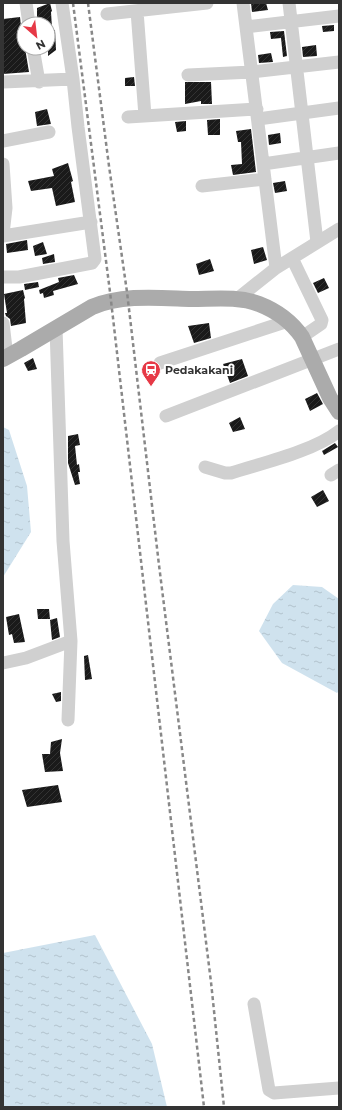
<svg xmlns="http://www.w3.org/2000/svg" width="342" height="1110" font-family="Montserrat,sans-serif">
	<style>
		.water { fill: url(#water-ripples) }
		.building { fill: url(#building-hatch) }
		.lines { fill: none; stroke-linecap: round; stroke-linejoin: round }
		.minor { stroke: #d0d0d0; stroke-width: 13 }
		.major { stroke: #ababab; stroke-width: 16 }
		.rail { stroke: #888; stroke-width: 2.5; stroke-dasharray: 4 3; stroke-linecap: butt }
		.labels { text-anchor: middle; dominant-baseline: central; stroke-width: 4; stroke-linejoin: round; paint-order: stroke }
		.poi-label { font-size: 11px; font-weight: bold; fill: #333; stroke: #fff; text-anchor: start }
	</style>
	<defs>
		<pattern id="water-ripples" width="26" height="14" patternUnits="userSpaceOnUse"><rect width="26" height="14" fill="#cfe2ee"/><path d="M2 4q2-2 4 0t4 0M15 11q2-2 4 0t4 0" fill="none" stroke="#b2c2cd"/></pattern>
		<pattern id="building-hatch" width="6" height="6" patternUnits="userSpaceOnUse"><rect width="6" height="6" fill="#1a1a1a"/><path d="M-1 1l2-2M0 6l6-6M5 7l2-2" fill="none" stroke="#333"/></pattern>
	</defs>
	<rect width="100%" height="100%" fill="#fff"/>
	<path class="water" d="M3 427 9 430 27 486 31 532 3 577Z
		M293 585 322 587 339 599V691L337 693 282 663 259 631 273 604Z
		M95 935 152 1044 167 1107H3V953Z"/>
	<path class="building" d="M50 3 52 11 51 12 52 28 48 26V24H43V20H37V8Z
		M251 3H266L268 10 252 12Z
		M20 17 21 26 24 30V48H25L29 72 3 74V19Z
		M334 25V31L323 32 322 26Z
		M55 30 56 50 48 56V32Z
		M284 31 287 56 283 57 281 38 271 39 270 32Z
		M316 45 317 56 303 57 302 47Z
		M271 53 273 62 259 63 258 55Z
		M134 77 135 86H125V78Z
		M185 82H211L212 104H201V101L185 104Z
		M47 109 51 124 37 126 35 112Z
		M220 119V135H208L207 120Z
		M186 121V131L177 132 175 122Z
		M251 129 256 172 233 175 231 165 242 164 241 142H238L236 131Z
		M280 133 281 143 269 145 268 135Z
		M68 163 73 181 71 182 75 202 56 206 52 188 31 191 28 181 54 176 52 169Z
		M285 181 287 191 275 193 273 183Z
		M27 240 28 250 7 253 6 244Z
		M43 242 47 254 35 256 33 246Z
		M263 247 267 260 254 264 251 250Z
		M54 254 55 262 43 264 42 258Z
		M210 259 214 271 199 275 196 264Z
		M74 275 78 284 53 291 54 295 44 298 43 293 40 294 39 290 59 282 58 278Z
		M324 278 329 288 318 293 313 283Z
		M38 282 39 287 25 290 24 284Z
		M23 290 25 298 24 299 26 323 11 326 10 319 6 316 5 313H7L4 294Z
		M209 323 211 338 194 343 188 326Z
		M33 358 37 369 28 371 24 363Z
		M242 359 248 376 230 383 223 364Z
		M317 393 323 404 310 411 305 399Z
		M240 417 245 429 233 432 229 423Z
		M78 434 80 445 75 446 77 465 79 464 80 472H78L80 484 75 485 68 463V436Z
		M335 443 338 447 324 455 322 451Z
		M323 490 329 501 317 507 311 497Z
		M37 609H49L50 619H38Z
		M19 614 25 642 14 643 12 634 9 635 6 617Z
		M57 618 60 637 52 640 50 620Z
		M88 655 92 679 85 680 84 656Z
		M61 692V701L56 702 52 694Z
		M62 739 60 753 63 771 45 772 42 754H50L51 742Z
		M58 785 62 802 27 807 22 790Z"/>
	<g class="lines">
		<path class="minor" d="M26 3 29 24
			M243 3 276 268
			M289 3 317 242
			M137 11 145 116
			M107 14 207 3
			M246 27 339 16
			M33 48 39 82
			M188 75 252 72 339 62
			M3 82 73 79
			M128 117 257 109
			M258 119 339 108
			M3 141 49 132
			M3 164 6 208 3 234
			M263 164 339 153
			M202 186 265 179
			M3 236 91 222
			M292 258 322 320 321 324 302 337
			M3 277H19L92 263 95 259 78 127 73 79 62 3
			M237 299 276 268 339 229
			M3 323 7 357
			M56 328 63 541 71 641 68 720
			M160 363 288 321
			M166 416 339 349
			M205 467 225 473H231C262 463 314 451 339 431
			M331 475 339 470
			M3 663 26 658 71 641
			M254 1004 269 1090 274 1093 339 1088"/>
		<path class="major" d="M3 359 21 349 92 307C123 294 159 298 192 299 214 299 238 296 259 304 277 311 291 321 302 337L330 398 339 412"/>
		<path class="rail" d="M73 3 110 292 204 1107
			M88 3 109 166 127 292 159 565 211 982 224 1107"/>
	</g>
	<defs>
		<g id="station-pin" transform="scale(1)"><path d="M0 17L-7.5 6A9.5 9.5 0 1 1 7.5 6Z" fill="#e63946" stroke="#fff"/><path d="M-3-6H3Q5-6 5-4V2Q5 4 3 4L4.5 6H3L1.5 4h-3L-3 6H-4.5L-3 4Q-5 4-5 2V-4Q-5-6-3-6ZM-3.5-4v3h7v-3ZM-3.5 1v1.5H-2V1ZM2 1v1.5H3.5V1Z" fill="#fff"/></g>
	</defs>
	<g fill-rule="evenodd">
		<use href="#station-pin" x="151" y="370"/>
	</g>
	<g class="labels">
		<g class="poi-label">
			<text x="165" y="370">Pedakakani</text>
		</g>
	</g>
	<rect width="342" height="1110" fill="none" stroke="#333333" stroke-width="8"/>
	<g transform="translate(36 36) rotate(152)"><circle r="19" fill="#ffffff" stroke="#adadad"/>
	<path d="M0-3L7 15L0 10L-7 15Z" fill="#e63946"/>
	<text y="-6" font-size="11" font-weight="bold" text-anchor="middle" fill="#333333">N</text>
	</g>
</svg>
